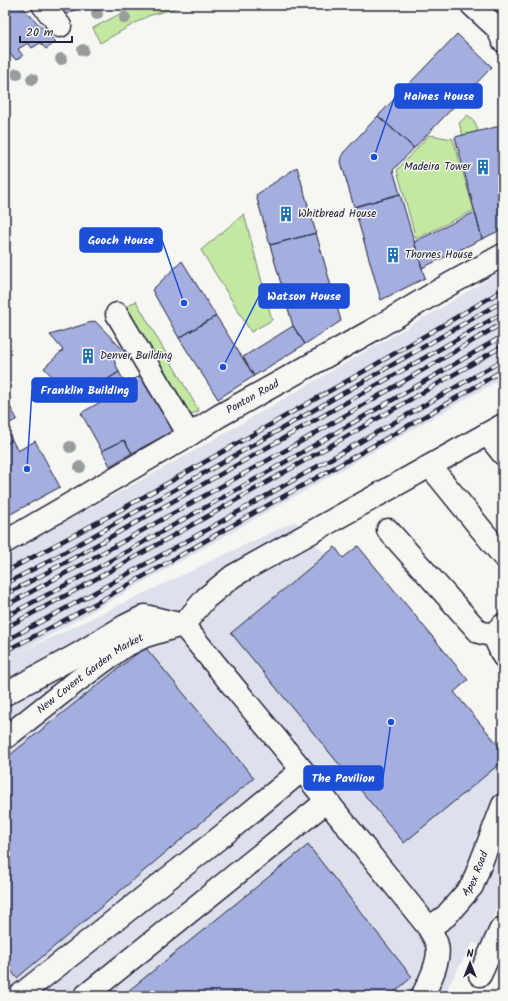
<svg xmlns="http://www.w3.org/2000/svg" width="508" height="1001" font-family="Kalam,sans-serif">
	<style>
		.built { fill: #dde1ec }
		.green { fill: #c3e8a2; stroke: #72856e }
		.building { fill: #a4afdf; stroke: #22223b }
		.lines { fill: none; stroke-linecap: round; stroke-linejoin: round }
		.minor-casing { stroke: #22223b; stroke-width: 25 }
		.minor { stroke: #f6f6f2; stroke-width: 22 }
		.rail-casing { stroke: #22223b; stroke-width: 4.5 }
		.rail { stroke: #f6f6f2; stroke-width: 3; stroke-dasharray: 9; stroke-linecap: butt }
		.tree { fill: #979d9c }
		.labels { text-anchor: middle; dominant-baseline: central; stroke-width: 3; stroke-linejoin: round; paint-order: stroke }
		.poi-label { font-size: 11px; fill: #22223b; stroke: #f6f6f2; text-anchor: start }
		.street-label { font-size: 11px; fill: #22223b; stroke: #f6f6f2 }
		.leader { fill: none; stroke: #1d4ed8; stroke-width: 1.5 }
		.callout-dot { fill: #1d4ed8; stroke: #f6f6f2; stroke-width: 1.5 }
		.callout { fill: #1d4ed8; stroke: #1d4ed8; stroke-width: 1.5 }
		.callout-label { font-size: 12px; text-anchor: middle; font-weight: bold; fill: #fff }
	</style>
	<rect width="100%" height="100%" fill="#f6f6f2"/>
	<filter id="ink" filterUnits="userSpaceOnUse"><feTurbulence type="fractalNoise" baseFrequency=".025" numOctaves="2"/><feDisplacementMap in="SourceGraphic" scale="8" xChannelSelector="R" yChannelSelector="G"/><feConvolveMatrix kernelMatrix="1 2 1 2 8 2 1 2 1" color-interpolation-filters="sRGB"/></filter>
	<g filter="url(#ink)">
		<path class="built" d="M503 270V378L19 653 295 521 503 747V887L483 947 473 942 443 996H5V555L187 455 439 309Z"/>
		<path class="green" d="M137 5H186L148 16 100 43 93 28Z
			M468 115 475 122 478 131 463 136 459 123Z
			M429 135 453 139 474 210 416 239 397 170Z
			M244 214 272 320 251 332 201 250Z
			M136 301 199 411 188 416 126 307Z"/>
		<path class="building" d="M5 5H20L56 42 46 49 40 43 32 48 28 43 18 49 23 56 16 60 10 54 5 57Z
			M59 5H83L66 15Z
			M457 34 492 67 414 148 378 116Z
			M378 116 414 148 393 170 400 194 354 207 341 162 343 153Z
			M500 126 503 138V229L482 239 455 137Z
			M297 167 316 233 270 245 256 195Z
			M400 194 425 278 381 300 354 207Z
			M475 212 482 239 422 268 414 242Z
			M316 233 341 321 305 344 293 326 270 245Z
			M182 261 216 316 179 338 152 290Z
			M216 316 254 376 218 399 179 338Z
			M95 321 126 353 114 360 119 372 97 386 90 378 70 396 44 368 63 350 50 335Z
			M293 326 305 344 254 376 243 357Z
			M119 372 125 383 141 376 173 431 132 453 124 440 102 451 81 413 104 400 97 386Z
			M5 390 9 396 5 398 17 419 5 426Z
			M5 427 12 440 5 445Z
			M12 440 18 451 35 441 60 487 7 516 5 512V445Z
			M124 440 132 453 110 466 102 451Z
			M358 546 468 680 454 692 503 751V761L404 843 231 633 335 547 343 558Z
			M145 647 254 778 17 978 5 964V759Z
			M308 845 412 977 390 996H122Z"/>
		<g class="lines">
			<g class="minor-casing">
				<g id="minor">
					<path d="M43 5 60 26"/>
					<path d="M472 5 498 29 503 41"/>
					<path d="M117 314 189 435"/>
					<path d="M487 434 503 454"/>
					<path d="M430 466 503 556"/>
					<path d="M388 530 479 632 487 634H493L503 625"/>
					<path id="s1" d="M5 542 189 435 219 416 373 330 450 284 503 255"/>
					<path d="M183 625 206 598 233 576 503 425"/>
					<path d="M493 634 503 656"/>
					<path d="M5 694 75 656 125 626 145 616 183 625 302 770 429 928C431 933 436 939 437 945 441 959 429 984 422 996"/>
					<path id="s2" d="M5 738 77 681 123 647 145 636 182 625"/>
					<path id="s3" d="M429 928 446 916 472 886 503 805"/>
					<path d="M480 975 501 929 503 928"/>
					<path d="M19 996 228 831 302 770"/>
					<path d="M85 996 327 801"/>
				</g>
			</g>
			<use href="#minor" class="minor"/>
			<g class="rail-casing">
				<path id="rail" d="M5 572 124 508 361 373 503 290
					M5 584 47 562 227 460 503 301
					M5 595 70 560 503 313
					M5 606 86 562 295 445 503 323
					M5 617 92 571 261 476 503 336
					M5 628 76 590 217 511 503 346
					M5 641 81 600 203 532 503 360
					M5 651C90 609 171 560 254 513 337 466 421 420 503 370"/>
			</g>
			<use href="#rail" class="rail"/>
		</g>
		<g class="tree">
			<circle cx="97" cy="14" r="6"/>
			<circle cx="125" cy="18" r="6"/>
			<circle cx="83" cy="50" r="6"/>
			<circle cx="61" cy="59" r="6"/>
			<circle cx="17" cy="74" r="6"/>
			<circle cx="32" cy="79" r="6"/>
			<circle cx="70" cy="447" r="6"/>
			<circle cx="80" cy="467" r="6"/>
		</g>
	</g>
	<defs>
		<g id="building-bare" transform="scale(1.2)"><path d="M-4-6H4V6H1V3H-1V6H-4ZM-2.5-4.3h1.7v1.8h-1.7ZM.8-4.3h1.7v1.8H.8ZM-2.5-1h1.7V.8h-1.7ZM.8-1h1.7V.8H.8Z" fill="#1f6fb2" stroke="#f6f6f2" stroke-width="2.5" paint-order="stroke"/></g>
	</defs>
	<g fill-rule="evenodd">
		<use href="#building-bare" x="483" y="167"/>
		<use href="#building-bare" x="286" y="214"/>
		<use href="#building-bare" x="393" y="255"/>
		<use href="#building-bare" x="88" y="356"/>
	</g>
	<g class="labels">
		<g class="poi-label">
			<text x="471" y="167" text-anchor="end">Madeira Tower</text>
			<text x="298" y="214">Whitbread House</text>
			<text x="405" y="255">Thornes House</text>
			<text x="100" y="356">Denver Building</text>
		</g>
		<g class="street-label">
			<text stroke="none"><textPath href="#s1" startOffset="287">Ponton Road</textPath></text>
			<text stroke="none"><textPath href="#s2" startOffset="107">New Covent Garden Market</textPath></text>
			<text stroke="none"><textPath href="#s3" startOffset="73">Apex Road</textPath></text>
		</g>
	</g>
	<path class="leader" d="M374 157L395 96M184 303L162 240M223 367L259 296M27 469L32 390M391 722L383 778"/>
	<g class="callout-dot">
		<circle cx="374" cy="157" r="4"/>
		<circle cx="184" cy="303" r="4"/>
		<circle cx="223" cy="367" r="4"/>
		<circle cx="27" cy="469" r="4"/>
		<circle cx="391" cy="722" r="4"/>
	</g>
	<g class="callout">
		<rect x="395" y="84" width="87" height="24" rx="4"/>
		<rect x="80" y="228" width="82" height="24" rx="4"/>
		<rect x="259" y="284" width="90" height="24" rx="4"/>
		<rect x="32" y="378" width="105" height="24" rx="4"/>
		<rect x="304" y="766" width="79" height="24" rx="4"/>
	</g>
	<g class="callout-label">
		<text x="439" y="100">Haines House</text>
		<text x="121" y="244">Gooch House</text>
		<text x="304" y="300">Watson House</text>
		<text x="85" y="394">Franklin Building</text>
		<text x="343" y="782">The Pavilion</text>
	</g>
	<rect width="508" height="1001" fill="none" stroke="#f6f6f2" stroke-width="20"/>
	<rect x="10" y="10" width="488" height="981" fill="none" stroke="#22223b" stroke-width="1.5" filter="url(#ink)"/>
	<g transform="translate(470 963)" stroke="#f6f6f2" stroke-width="3" paint-order="stroke">
	<path d="M0-3L7 15L0 10L-7 15Z" fill="#22223b"/>
	<text y="-6" font-size="11" font-weight="bold" text-anchor="middle" fill="#22223b">N</text>
	</g>
	<path d="M20 36v6h52v-6" fill="none" stroke="#22223b" stroke-width="2"/>
	<text x="26" y="36" font-size="12" fill="#22223b" stroke="#f6f6f2" stroke-width="3" paint-order="stroke">20 m</text>
</svg>
